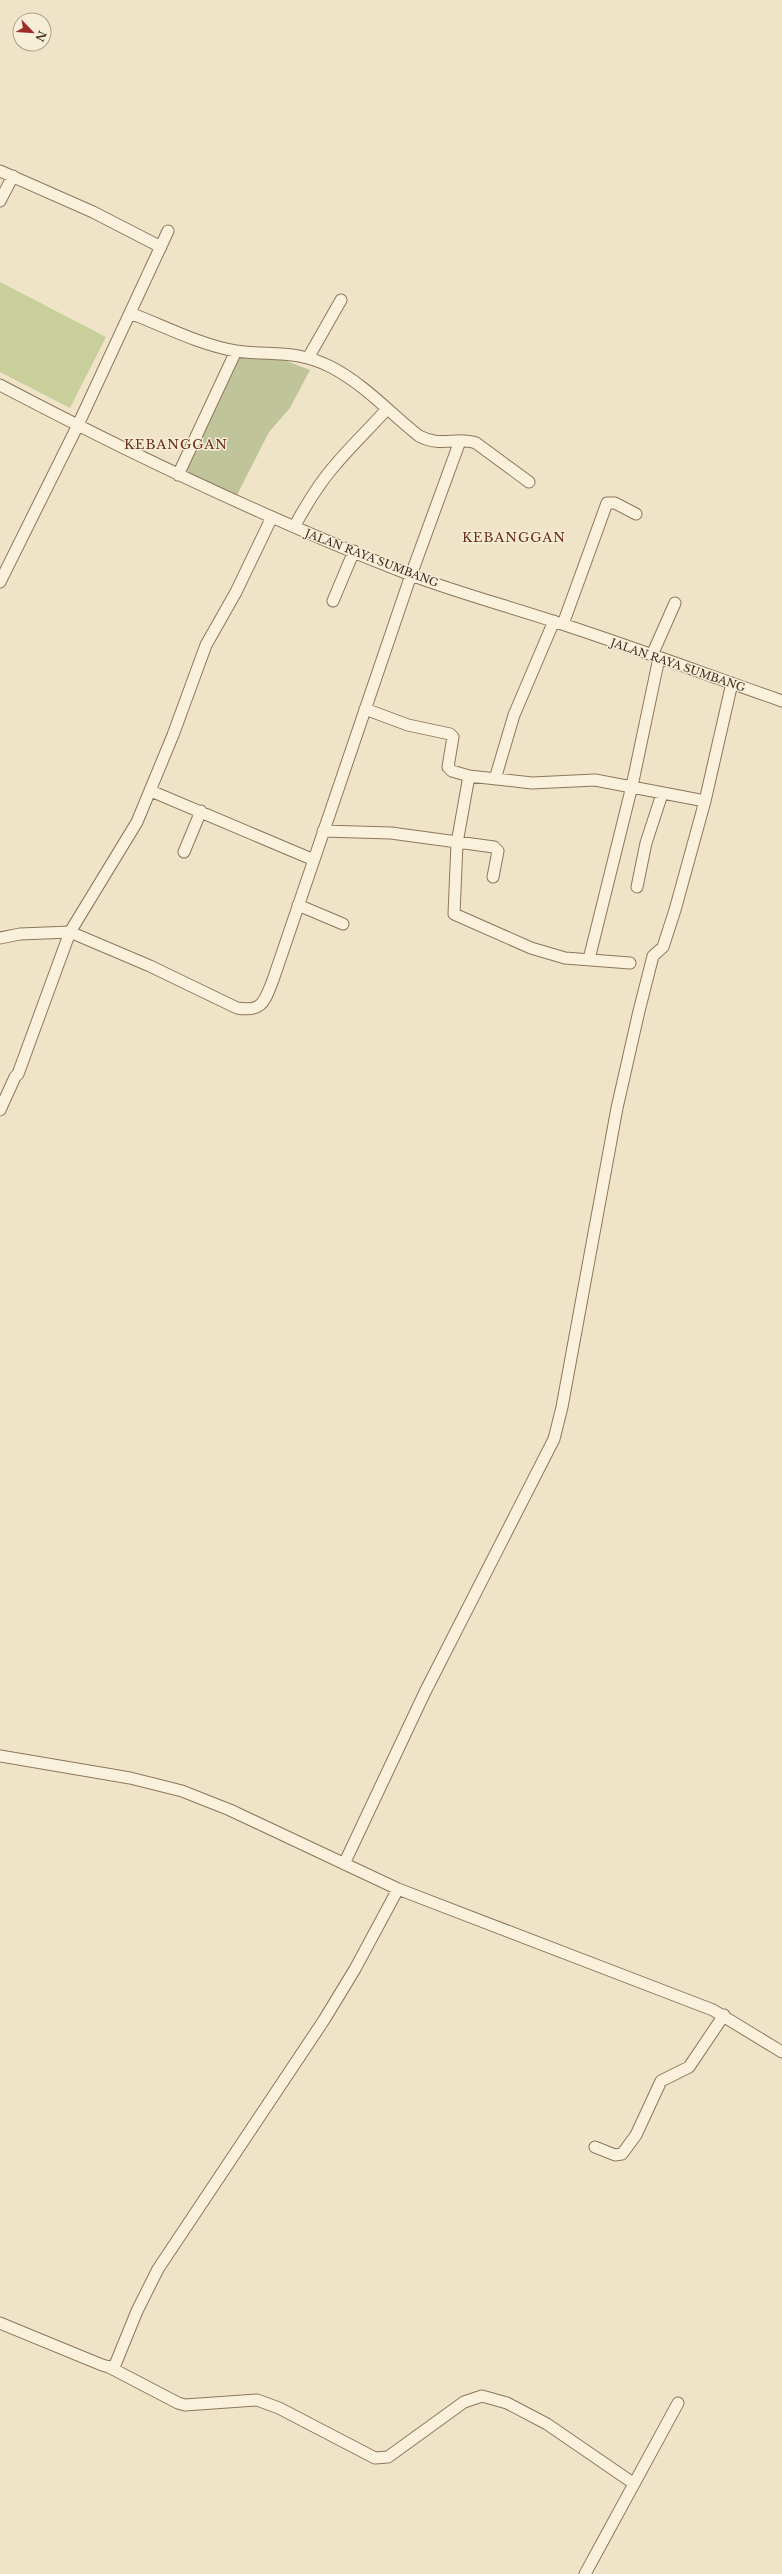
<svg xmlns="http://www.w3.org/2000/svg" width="782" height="2574" font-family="'Libre Baskerville',serif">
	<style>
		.green { fill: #c9cf9b }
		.cemetery { fill: #bfc49a }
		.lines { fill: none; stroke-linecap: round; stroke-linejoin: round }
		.minor-casing { stroke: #8d765c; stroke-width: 13 }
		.minor { stroke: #faf1dc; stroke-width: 11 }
		.labels { text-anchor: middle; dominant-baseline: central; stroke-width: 3; stroke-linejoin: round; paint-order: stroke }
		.street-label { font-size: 11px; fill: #3d2e20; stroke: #f7eed8 }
		.quarter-label { font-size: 13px; letter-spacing: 1px; fill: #6b2e1e; stroke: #f7eed8 }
	</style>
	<rect width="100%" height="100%" fill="#f0e4c8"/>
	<path class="green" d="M0 282 106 337 70 408 0 372Z"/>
	<path class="cemetery" d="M240 356 284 360 310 370 290 408 269 432 236 497 182 471Z"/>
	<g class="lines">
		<g class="minor-casing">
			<path id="minor" d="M0 171 93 212 161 247
				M0 201 13 176
				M130 313C164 326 200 345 236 351 271 356 296 349 331 367 364 384 390 413 419 436 442 448 456 436 476 443L529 482
				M308 358 341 300
				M0 385C133 455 268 519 408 574 458 593 511 607 562 624 635 648 708 675 782 701
				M178 475 236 351
				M294 527C306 505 319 483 336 464 352 445 370 428 386 410
				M0 582 77 427 168 231
				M333 601 354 551
				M563 624 607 503H615L636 514
				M652 655 675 603
				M365 709 408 725 450 734 453 737 448 767 452 771 469 776 532 783 595 780 705 801
				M469 776 457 843 454 914 531 948 565 958 630 963
				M495 779 514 715 554 621
				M151 791 314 860
				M323 831 391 833 494 847 498 851 493 877
				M184 852 201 811
				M637 887 646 843 662 794
				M298 905 343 924
				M0 938 20 934 70 932 150 966 237 1008C263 1012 264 1002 273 980L411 575 460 441
				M589 959 632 786 659 658
				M0 1110 15 1077 18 1074 70 932 137 822 173 735 206 645 236 592 272 517
				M0 1756 130 1778 182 1791 230 1810 398 1889 713 2010 782 2052
				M344 1864 425 1692 554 1439 562 1407 617 1108 639 1011 653 956 663 947 675 910 705 801 732 683
				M595 2147 615 2155 622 2154 636 2135 661 2081 689 2067 724 2015
				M0 2323 102 2365 109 2367 115 2365 137 2311 158 2269 324 2020 355 1969 398 1889
				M109 2367 178 2403 185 2405 257 2400 279 2408 375 2458 388 2457 464 2402 482 2396 507 2403 547 2424 633 2483
				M585 2574 678 2403"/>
		</g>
		<use href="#minor" class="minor"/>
	</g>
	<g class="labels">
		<g class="street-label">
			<text transform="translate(372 558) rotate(21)">JALAN RAYA SUMBANG</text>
			<text transform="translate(678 665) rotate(19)">JALAN RAYA SUMBANG</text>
		</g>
		<g class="quarter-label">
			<text x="176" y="444">KEBANGGAN</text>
			<text x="514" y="537">KEBANGGAN</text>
		</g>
	</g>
	<g transform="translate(32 32) rotate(115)"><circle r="19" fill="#f7eed8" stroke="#ada18e"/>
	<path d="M0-3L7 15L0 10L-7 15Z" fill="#9e2a2b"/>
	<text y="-6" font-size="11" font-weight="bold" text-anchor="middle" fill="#3d2e20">N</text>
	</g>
</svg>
